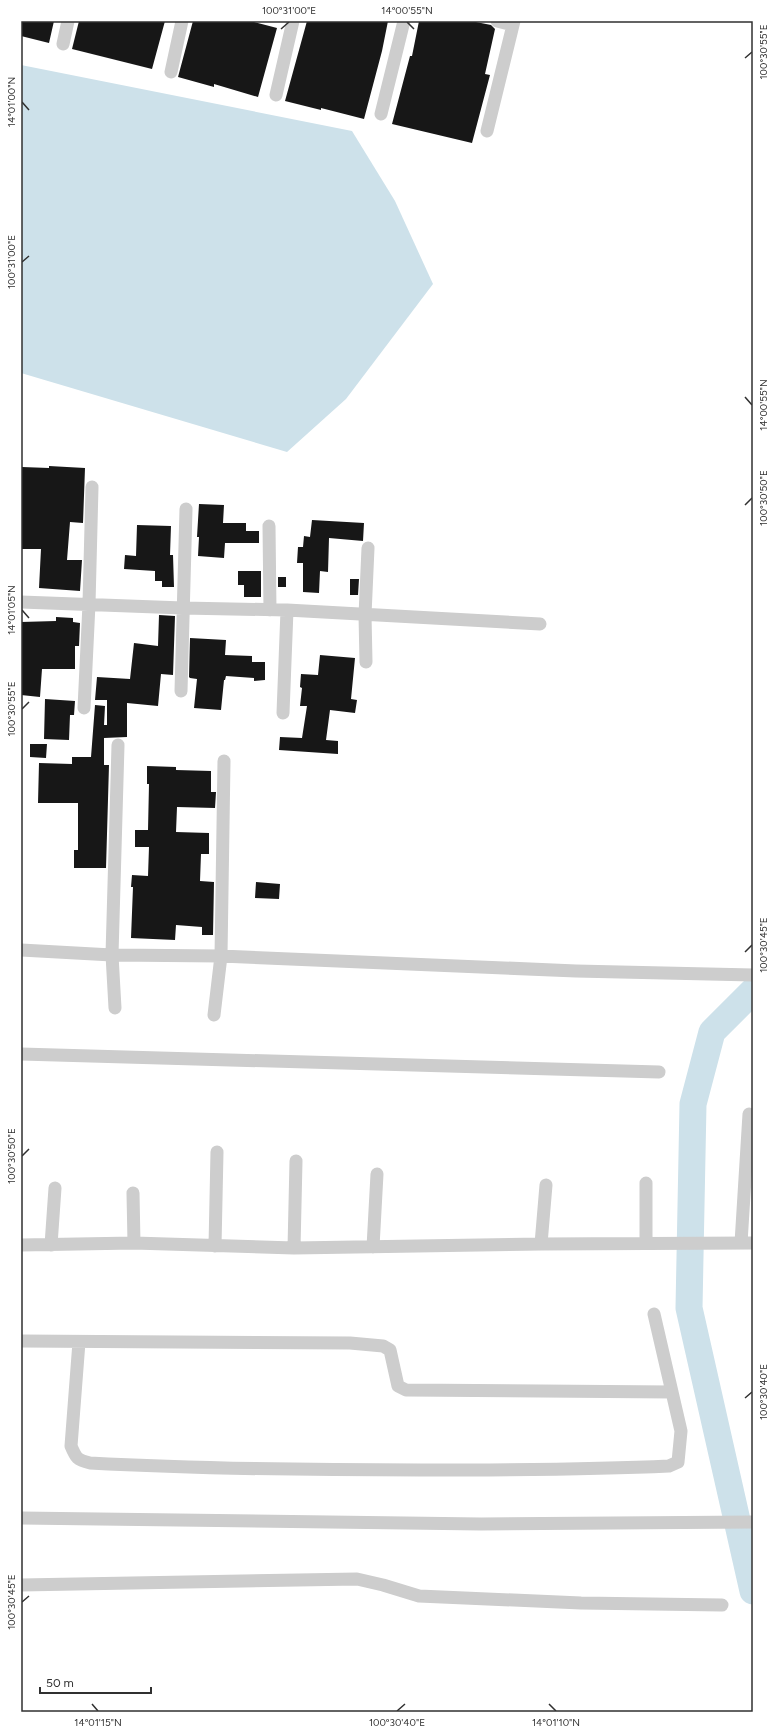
<svg xmlns="http://www.w3.org/2000/svg" width="774" height="1733" font-family="Figtree,sans-serif">
	<style>
		.water { fill: #cde1ea }
		.lines { fill: none; stroke-linecap: round; stroke-linejoin: round }
		.river { stroke: #cde1ea; stroke-width: 27 }
		.building { fill: #171717 }
		.minor { stroke: #cdcdcd; stroke-width: 13 }
		.ticks { fill: none; stroke: #303030; stroke-width: 1.5 }
		.neatline { fill: none; stroke: #303030; stroke-width: 1.5 }
		.ticks-label { font-size: 10px; text-anchor: middle; fill: #303030 }
	</style>
	<rect width="100%" height="100%" fill="#fff"/>
	<path class="water" d="M21 65 352 131 395 201 433 284 346 399 287 452 21 373Z"/>
	<g class="lines">
		<path class="river" d="M753 991 712 1032 693 1104 689 1308 753 1591"/>
	</g>
	<path class="building" d="M21 21H54L49 43 21 36Z
		M79 21H165L152 69 72 49Z
		M193 21H250L277 28 258 97 214 84V87L178 77Z
		M307 21H388L382 51 364 119 321 108V110L285 101Z
		M419 21H471L491 25 495 29 485 74 490 75 472 143 392 124 410 56H412Z
		M49 466 85 468 83 523 70 522 67 560H82L80 591 39 588 41 549H21L22 467 49 468Z
		M199 504 224 505 223 523H246V531H259V543H225L224 558 198 556 199 537H197Z
		M312 520 364 523 363 541 329 538 328 572 320 571 319 593 303 592V563H297L298 547H303L304 536 310 537Z
		M137 525 171 526 170 555H173L174 587H162V581H155V571L124 569 125 555 136 556Z
		M238 571H261V597H244V585H238Z
		M278 577H286V587H278Z
		M350 579H359L358 595H350Z
		M159 615 175 616 173 675 161 674 158 706 127 703V737L104 738V765H109L106 868H74V850H78V803H38L39 763 72 764V757H91L95 705 105 706 104 725H107V700H95L97 677 130 679 134 643 158 646Z
		M56 617 73 618V622L80 623 79 646H75V669H42L40 697 21 695V622L56 621Z
		M190 638 226 640 225 655 252 656V662H265V680L254 681V678L226 676 225 680H224L221 710 194 708 197 679 190 678 189 677Z
		M320 655 355 658 351 699 357 700 355 713 330 710 326 740 338 741V754L279 750 280 737 302 738 307 706H300L302 688 300 687 301 674 318 675Z
		M45 699 75 701 74 715H70L69 740 44 739Z
		M30 744H47L46 758 30 757Z
		M147 766 176 767V770L211 771V792H216L215 808 177 807 176 832 209 833V854H201L200 881 214 882 213 935H202V927L176 925 175 940 131 938 133 887H131L132 875 148 876 149 847H135V830H148L149 784H147Z
		M256 882 280 884 279 899 255 898Z"/>
	<g class="lines">
		<path class="minor" d="M497 21 513 25
			M63 44 68 21
			M171 72 182 21
			M276 95 293 21
			M381 114 404 21
			M487 131 514 21
			M269 526 270 610
			M21 602 183 608 287 610 540 624
			M366 662 365 615 368 548
			M181 691 186 509
			M84 708 89 604 92 487
			M283 713 287 610
			M21 950 112 955 221 956 576 971 753 975
			M115 1008 112 955 118 745
			M214 1015 221 956 224 761
			M21 1054 659 1072
			M133 1193 134 1243
			M646 1243V1183
			M741 1243 749 1114
			M541 1244 546 1185
			M21 1245 134 1243 294 1248 541 1244 753 1243
			M51 1245 55 1188
			M215 1246 217 1152
			M373 1247 377 1174
			M294 1248 296 1161
			M21 1341 350 1343 383 1346 390 1350 398 1386 406 1390 672 1392
			M79 1342 71 1446C76 1458 77 1460 90 1463 200 1469 311 1470 421 1470 504 1470 586 1470 669 1466L678 1462 681 1431 654 1314
			M21 1518 481 1524 753 1522
			M21 1585 357 1579 383 1585 419 1596 581 1603 722 1605"/>
	</g>
	<path class="ticks" d="M407 22 414 29M281 29 289 22M745 58 752 52M22 102 29 110M22 262 29 256M745 397 752 405M745 505 752 498M22 610 29 618M22 709 29 702M745 952 752 945M22 1156 29 1149M745 1398 752 1392M22 1602 29 1596M92 1704 98 1711M549 1704 556 1711M397 1711 405 1704"/>
	<rect width="774" height="1733" fill="none" stroke="#ffffff" stroke-width="44"/>
	<path d="M40 1687v6h111v-6" fill="none" stroke="#303030" stroke-width="2"/>
	<text x="46" y="1687" font-size="12" fill="#303030" stroke="#ffffff" stroke-width="3" paint-order="stroke">50 m</text>
	<rect x="22" y="22" width="730" height="1689" class="neatline"/>
	<g class="ticks-label">
		<text x="289" y="14">100°31'00"E</text>
		<text x="407" y="14">14°00'55"N</text>
		<text transform="translate(763 52) rotate(-90)" y="4">100°30'55"E</text>
		<text transform="translate(11 102) rotate(-90)" y="4">14°01'00"N</text>
		<text transform="translate(11 262) rotate(-90)" y="4">100°31'00"E</text>
		<text transform="translate(763 405) rotate(-90)" y="4">14°00'55"N</text>
		<text transform="translate(763 498) rotate(-90)" y="4">100°30'50"E</text>
		<text transform="translate(11 610) rotate(-90)" y="4">14°01'05"N</text>
		<text transform="translate(11 709) rotate(-90)" y="4">100°30'55"E</text>
		<text transform="translate(763 945) rotate(-90)" y="4">100°30'45"E</text>
		<text transform="translate(11 1156) rotate(-90)" y="4">100°30'50"E</text>
		<text transform="translate(763 1392) rotate(-90)" y="4">100°30'40"E</text>
		<text transform="translate(11 1602) rotate(-90)" y="4">100°30'45"E</text>
		<text x="98" y="1726">14°01'15"N</text>
		<text x="397" y="1726">100°30'40"E</text>
		<text x="556" y="1726">14°01'10"N</text>
	</g>
</svg>
